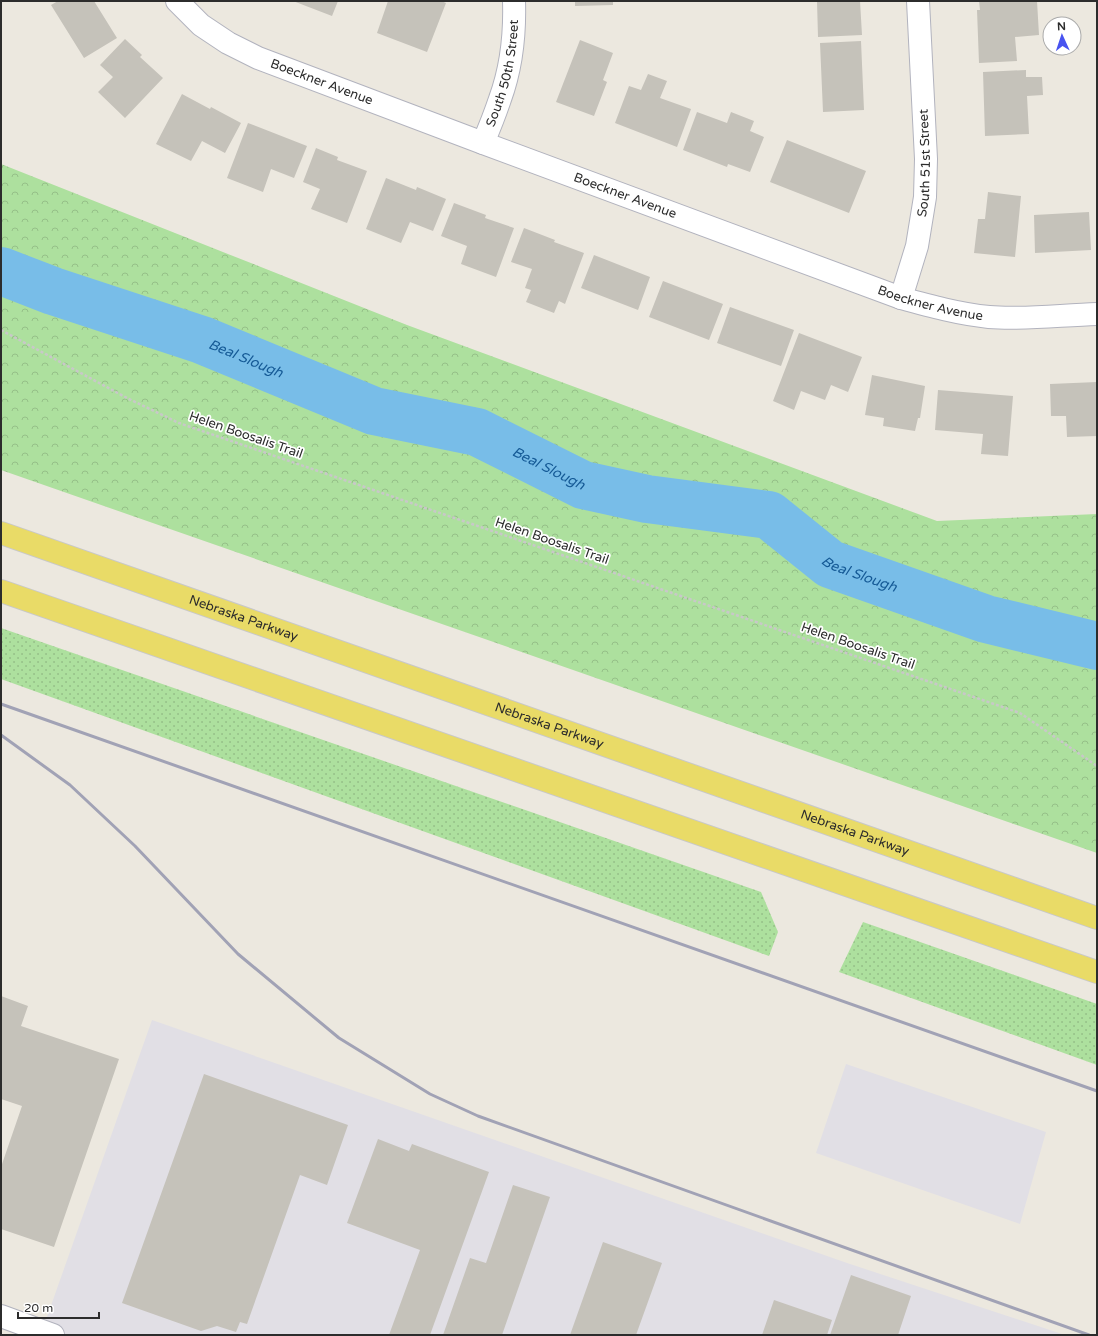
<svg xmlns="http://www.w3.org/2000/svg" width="1098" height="1336" font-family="'Varela Round',sans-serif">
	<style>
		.industrial { fill: #e1dfe5 }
		.grass { fill: url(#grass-dots) }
		.park { fill: url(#park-crowns) }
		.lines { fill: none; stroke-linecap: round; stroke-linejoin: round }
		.river { stroke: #78bde8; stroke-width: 48 }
		.building { fill: #c5c2ba }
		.minor-casing { stroke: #b2b3be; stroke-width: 24 }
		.major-casing { stroke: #c8c8c8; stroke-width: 24 }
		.path { stroke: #c8c8c8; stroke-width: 2.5; stroke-dasharray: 3 2; stroke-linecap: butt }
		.minor { stroke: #fff; stroke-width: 22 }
		.major { stroke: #e9db67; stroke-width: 22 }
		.rail { stroke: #a1a2b5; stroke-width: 3 }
		.labels { text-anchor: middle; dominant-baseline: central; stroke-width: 3.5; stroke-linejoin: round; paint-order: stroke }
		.street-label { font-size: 13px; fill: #2c2c2c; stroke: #fff }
		.water-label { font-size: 14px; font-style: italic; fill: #155a96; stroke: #fff }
	</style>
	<defs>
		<pattern id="grass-dots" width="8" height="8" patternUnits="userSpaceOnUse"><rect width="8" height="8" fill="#ade09e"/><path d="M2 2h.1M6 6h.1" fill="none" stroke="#95c088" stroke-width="1.8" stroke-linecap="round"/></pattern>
		<pattern id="park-crowns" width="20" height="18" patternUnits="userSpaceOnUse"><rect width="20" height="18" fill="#ade09e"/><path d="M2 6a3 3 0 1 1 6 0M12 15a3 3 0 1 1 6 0" fill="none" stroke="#95c088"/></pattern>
	</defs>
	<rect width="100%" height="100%" fill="#ece8df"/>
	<path class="industrial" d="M152 1020 847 1263 1065 1335H53L42 1331Z
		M846 1064 1046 1132 1020 1224 816 1153Z"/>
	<path class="grass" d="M1 628 761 892 778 932 769 956 1 679Z
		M863 922 1097 1004V1065L839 972Z"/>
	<path class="park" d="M1 164 407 325 937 521 1097 514V853L1 470Z"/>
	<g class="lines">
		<path class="river" id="s1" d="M1 271 53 291 202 340 374 411 477 432 583 485 647 499 769 515 830 564 986 619 1097 646"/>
	</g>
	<path class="building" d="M58 1H94L117 38 84 58 51 5Z
		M293 1H338L332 16Z
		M388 1H441L446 3 427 52 377 33Z
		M575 1H613V5L575 6Z
		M817 1H860L862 35 818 37Z
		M979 1H1037L1039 35 1015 37 1017 61 979 63 977 10H980Z
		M125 39 142 55 140 57 163 78 125 118 98 92 113 77 100 65Z
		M580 40 613 53 603 80 607 82 594 116 556 102Z
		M861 41 864 110 823 112 820 43Z
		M1026 70V77H1042L1043 95 1027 96 1029 134 985 136 983 72Z
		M648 74 667 81 660 98 691 109 677 147 615 123 629 86 641 90Z
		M182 94 210 109 211 107 241 123 225 153 202 141 191 161 156 144Z
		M697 112 727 123 731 112 754 121 750 131 764 137 750 172 728 164 727 167 683 150Z
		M248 123 307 146 294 178 271 169 263 192 227 178Z
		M787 140 866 171 849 213 770 182Z
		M316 148 338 157 337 160 367 171 347 223 311 209 320 189 303 182Z
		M386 178 416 190 417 187 446 199 433 231 410 222 401 243 366 229Z
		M988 192 1021 196 1015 257 974 253 978 219H985Z
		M454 203 486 215 485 218 514 228 496 277 461 264 467 246 441 236Z
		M1089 212 1091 250 1035 253 1034 215Z
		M524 228 555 240 554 242 584 253 565 304 559 301 554 313 526 302 531 290 525 288 532 269 511 262Z
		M594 255 650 277 638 310 581 288Z
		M663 281 723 304 709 340 649 317Z
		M730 307 794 330 781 366 717 343Z
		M799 333 862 357 848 392 831 385 825 400 801 391 794 410 773 401Z
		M872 375 925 386 920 418H918L915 431 883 426 884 418 865 415Z
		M1097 382V436L1067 437 1066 416H1051L1050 384Z
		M938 390 1013 396 1008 456 981 454 983 434 935 430Z
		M1 996 28 1006 21 1026 119 1059 54 1247 1 1229V1167L22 1106 1 1099Z
		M204 1074 348 1125 327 1185 300 1175 247 1324 240 1322 236 1332 217 1326 201 1331 122 1303Z
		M378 1139 409 1151 412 1144 489 1172 430 1335H389L420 1250 347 1223Z
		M513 1185 550 1197 502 1335H443L470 1258 486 1263Z
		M603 1242 662 1263 636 1335H570Z
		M851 1275 911 1296 898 1335H830Z
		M774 1300 832 1320 827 1335H762Z"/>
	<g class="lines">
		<g class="minor-casing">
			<g id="minor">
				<path id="s2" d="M177 1 201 25 228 43 258 58 483 143 901 298C930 306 959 314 989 317 1024 320 1061 315 1097 314"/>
				<path id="s3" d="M483 143C489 129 495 114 500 99 511 69 515 33 514 1"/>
				<path id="s4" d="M901 298 917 246 925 197 926 159 918 1"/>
				<path d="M1 1316 53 1335"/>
			</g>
		</g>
		<g class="major-casing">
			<g id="major">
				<path id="s5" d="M1 533 1097 918"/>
				<path d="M1 591 1097 972"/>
			</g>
		</g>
		<path class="path" d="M1 330 127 398 179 423 1020 713 1097 766"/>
		<use href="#minor" class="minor"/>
		<use href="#major" class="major"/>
		<path class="rail" d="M1 704 1097 1091
			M1 735 70 785 135 846 238 954 339 1038 430 1094 478 1116 1089 1335"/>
	</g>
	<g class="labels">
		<g class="street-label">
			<text stroke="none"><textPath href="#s3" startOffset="73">South 50th Street</textPath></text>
			<text stroke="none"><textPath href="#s2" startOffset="168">Boeckner Avenue</textPath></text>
			<text stroke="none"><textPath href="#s4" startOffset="138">South 51st Street</textPath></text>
			<text stroke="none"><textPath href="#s2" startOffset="492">Boeckner Avenue</textPath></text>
			<text stroke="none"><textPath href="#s2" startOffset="816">Boeckner Avenue</textPath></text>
			<text transform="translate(246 435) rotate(19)">Helen Boosalis Trail</text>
			<text transform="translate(552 541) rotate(19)">Helen Boosalis Trail</text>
			<text stroke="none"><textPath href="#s5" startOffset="257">Nebraska Parkway</textPath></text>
			<text transform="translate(858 646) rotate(19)">Helen Boosalis Trail</text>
			<text stroke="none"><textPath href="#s5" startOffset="581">Nebraska Parkway</textPath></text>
			<text stroke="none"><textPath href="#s5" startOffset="905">Nebraska Parkway</textPath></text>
		</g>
		<g class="water-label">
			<text stroke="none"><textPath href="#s1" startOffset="260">Beal Slough</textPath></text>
			<text stroke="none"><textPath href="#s1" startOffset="584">Beal Slough</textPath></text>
			<text stroke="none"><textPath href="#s1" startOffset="920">Beal Slough</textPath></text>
		</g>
	</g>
	<rect width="1098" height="1336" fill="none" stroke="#2c2c2c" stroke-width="4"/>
	<g transform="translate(1062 36) rotate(357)"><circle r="19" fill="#ffffff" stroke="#ababab"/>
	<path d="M0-3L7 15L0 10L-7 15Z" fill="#4853f0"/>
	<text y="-6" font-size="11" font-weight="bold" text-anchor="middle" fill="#2c2c2c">N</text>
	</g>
	<path d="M18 1312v6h81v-6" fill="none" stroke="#2c2c2c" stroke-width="2"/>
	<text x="24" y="1312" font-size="12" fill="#2c2c2c" stroke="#ffffff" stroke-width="3" paint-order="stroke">20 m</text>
</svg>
